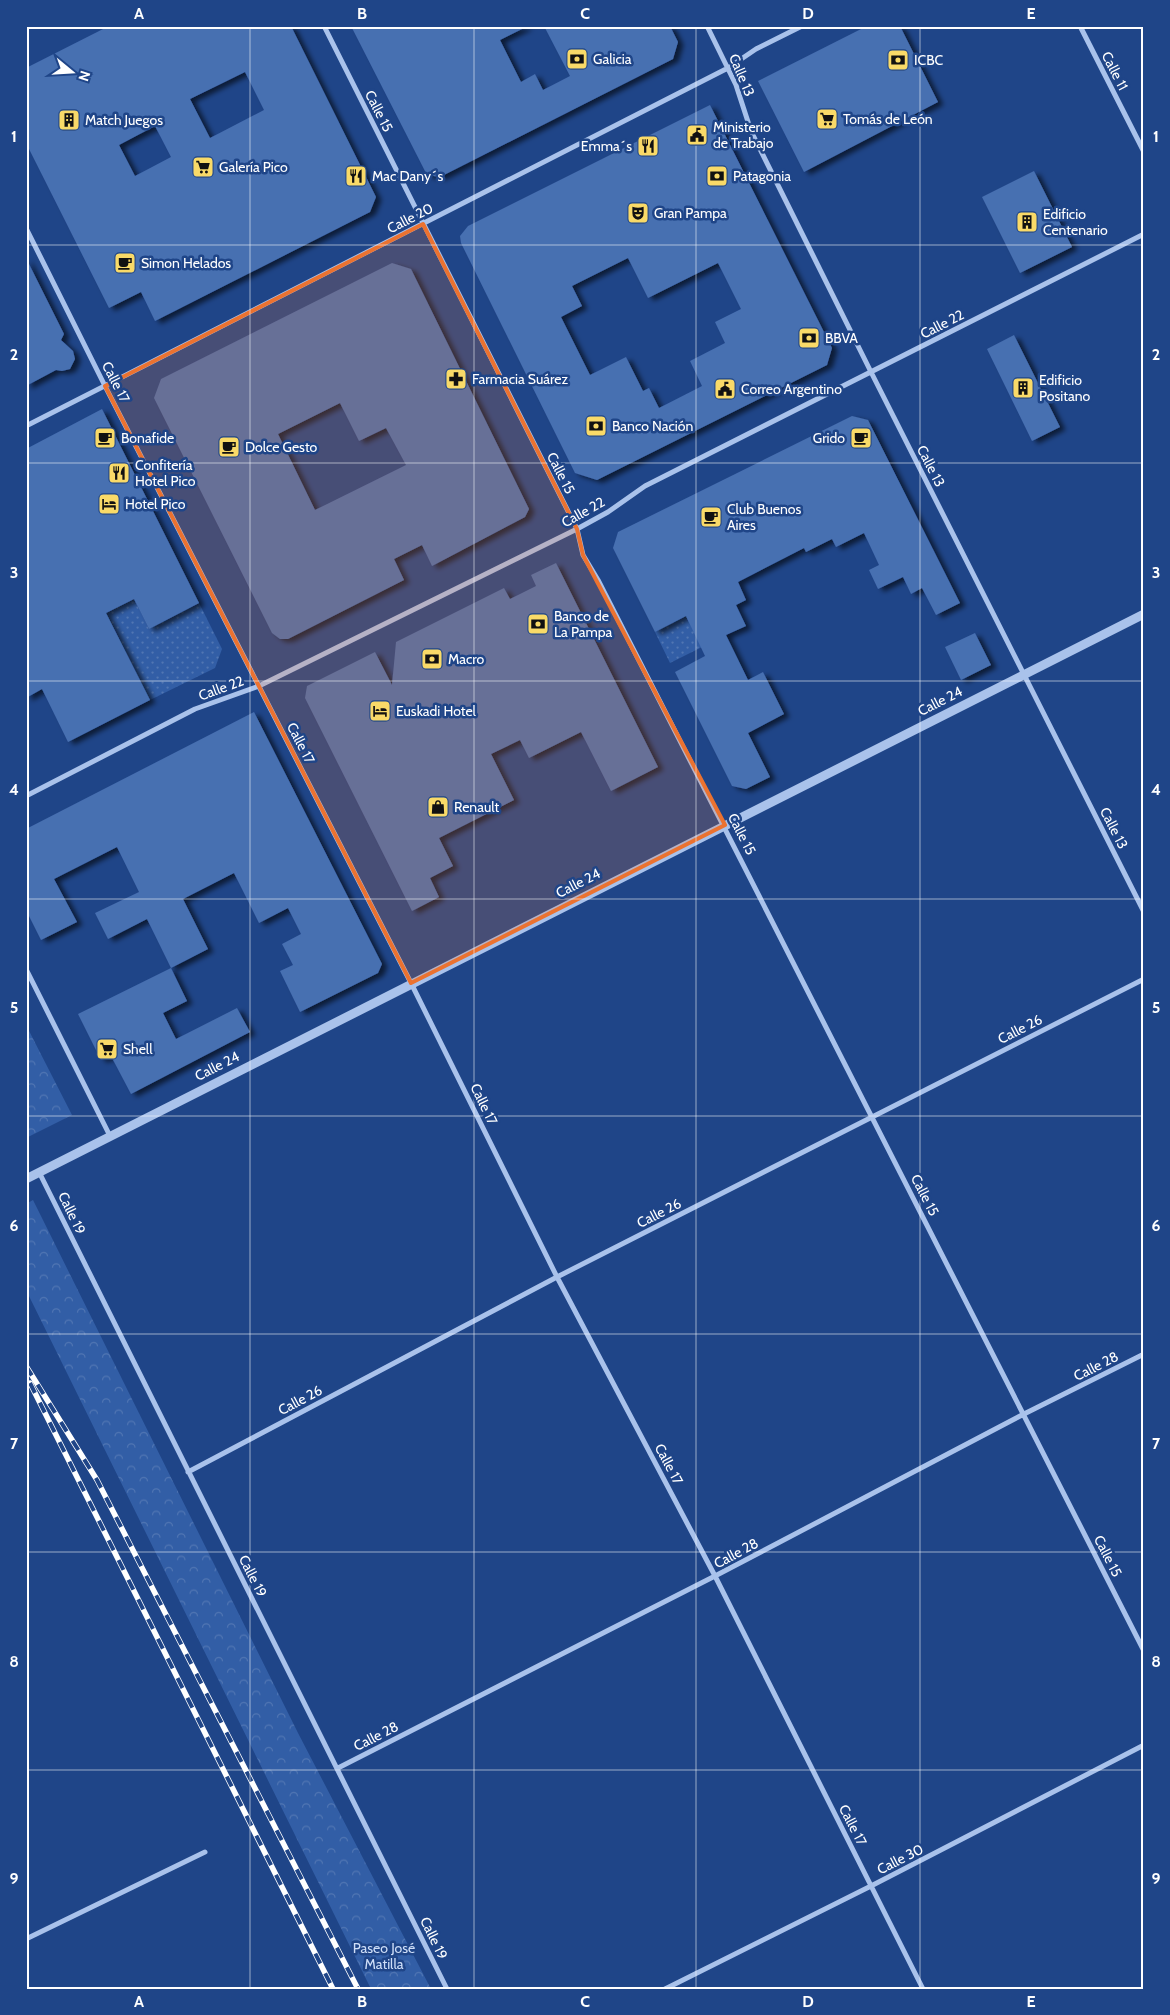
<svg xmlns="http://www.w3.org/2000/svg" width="1170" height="2015" font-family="Cabin,sans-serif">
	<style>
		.grass { fill: url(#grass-dots) }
		.forest { fill: url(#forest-crowns) }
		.building { fill: #476fb1; fill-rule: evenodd; filter: url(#shadow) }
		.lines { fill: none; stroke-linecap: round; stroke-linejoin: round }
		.minor { stroke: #a9c2eb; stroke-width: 5 }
		.tertiary { stroke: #a9c2eb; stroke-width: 9 }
		.rail-casing { stroke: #fff; stroke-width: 5.5 }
		.rail { stroke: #1f4588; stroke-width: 4; stroke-dasharray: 11; stroke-linecap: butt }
		.marked { fill: #eb7230; fill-opacity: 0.2; stroke: #eb7230; stroke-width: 4; stroke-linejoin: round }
		.grid { fill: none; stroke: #fff; stroke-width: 1; stroke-opacity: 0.55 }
		.labels { text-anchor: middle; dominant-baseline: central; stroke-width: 5; stroke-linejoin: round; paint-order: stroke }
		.poi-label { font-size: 14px; fill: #fff; stroke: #1f4588; text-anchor: start }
		.street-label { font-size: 14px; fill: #fff; stroke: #1f4588 }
		.park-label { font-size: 14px; fill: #cedef8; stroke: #1f4588 }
		.neatline { fill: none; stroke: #fff; stroke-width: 2 }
		.grid-label { font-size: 16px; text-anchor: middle; font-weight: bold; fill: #fff }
	</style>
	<defs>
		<pattern id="grass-dots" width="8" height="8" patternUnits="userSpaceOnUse" patternTransform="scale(1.25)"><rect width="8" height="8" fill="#325ea6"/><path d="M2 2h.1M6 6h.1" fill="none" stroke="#5176b3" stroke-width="1.8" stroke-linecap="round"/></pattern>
		<pattern id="forest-crowns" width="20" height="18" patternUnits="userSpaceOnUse" patternTransform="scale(1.25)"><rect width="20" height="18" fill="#325ea6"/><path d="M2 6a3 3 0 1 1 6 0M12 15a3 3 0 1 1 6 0" fill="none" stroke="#5176b3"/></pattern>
		<filter id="shadow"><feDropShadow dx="5.5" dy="3" stdDeviation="2.5" flood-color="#0009"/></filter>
	</defs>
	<rect width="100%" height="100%" fill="#1f4588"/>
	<path class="grass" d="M134 599 149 629 199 603 222 649 215 668 150 700 106 613Z
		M686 616 708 644 670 663 655 632Z"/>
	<path class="forest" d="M26 1025 72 1115 26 1138Z
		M33 1200 298 1733 431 1989H371L26 1290V1204Z"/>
	<path class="building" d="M109 26H291L376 197 370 212 155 321 141 292 109 308 26 143V68ZM245 72 264 110 210 138 190 99ZM155 126 171 157 135 176 119 145Z
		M351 26H528L500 40 521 82 535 74 543 90 570 76 544 26H670L678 42 673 59 440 177 427 175Z
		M867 26H900L938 102 804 172 758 81Z
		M710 105 832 348 827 365 597 480 575 473 461 243 460 236 468 226ZM628 258 648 298 718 263 741 309 715 322 725 343 690 361 702 386 659 408 649 388 643 391 626 357 590 375 561 317 582 306 572 286Z
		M1034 171 1072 247 1020 273 982 197Z
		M26 258 64 334 61 340 73 351 75 359 70 369 62 371 56 370 26 386Z
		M392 263 411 269 529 509 525 517 432 566 422 545 394 559 404 580 288 639H280L272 633 154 398 161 379ZM340 403 359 441 386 428 406 465 315 510 278 434Z
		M1014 335 1060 427 1032 441 987 349Z
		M102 409 199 603 149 629 134 599 106 613 150 700 68 742 42 689 26 698V449Z
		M852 416 868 420 960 603 936 615 922 588 911 594 903 577 878 589 869 570 879 565 864 533 836 547 832 539 806 552 804 548 738 582 746 600 736 605 746 626 726 635 748 680 763 672 784 714 748 733 770 777 746 789 732 786 675 672 705 656 686 616 655 632 613 548 618 532Z
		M556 563 658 767 611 791 581 732 529 758 520 740 491 754 514 800 439 838 453 866 430 878 439 897 412 911 305 698 307 686 375 652 392 685 396 642 504 588 510 599 536 586 531 575Z
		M975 633 991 665 961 680 945 647Z
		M254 712 382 964 378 973 300 1012 280 971 293 965 282 944 301 934 288 908 259 923 234 873 183 899 208 949 171 968 147 919 108 939 95 913 139 892 117 847 54 879 77 922 41 940 26 910V829Z
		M171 968 187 1001 163 1013 176 1039 237 1008 250 1032 131 1094 111 1056 101 1060 78 1014Z"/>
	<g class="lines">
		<path class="minor" d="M324 26 577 529 583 555 598 580 1144 1651
			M707 26 736 85 751 131 871 372 1144 912
			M1080 26 1144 152
			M26 228 105 386 411 983 557 1277 715 1576 923 1989
			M26 426 728 68 756 49 802 26
			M26 796 195 709 259 686 577 529 608 512 645 486 1144 234
			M26 969 110 1136
			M39 1172 447 1989
			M188 1472 557 1277 1144 979
			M338 1768 715 1576 1024 1414 1144 1354
			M26 1939 205 1852
			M665 1989 871 1886 1144 1745"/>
		<path class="tertiary" d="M26 1179 1144 614"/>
		<g class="rail-casing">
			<path id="rail" d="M26 1366 97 1480 358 1989
				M30 1383 333 1989"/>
		</g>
		<use href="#rail" class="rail"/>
	</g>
	<path class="marked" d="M423 224 577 529 583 555 725 825 411 983 105 386Z"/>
	<path class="grid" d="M250 26V1989M474 26V1989M696 26V1989M920 26V1989M26 245H1144M26 463H1144M26 681H1144M26 899H1144M26 1116H1144M26 1334H1144M26 1552H1144M26 1770H1144"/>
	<defs>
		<g id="bank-square" transform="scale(1.125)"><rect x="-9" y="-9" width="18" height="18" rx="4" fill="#f9da68" stroke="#1f4588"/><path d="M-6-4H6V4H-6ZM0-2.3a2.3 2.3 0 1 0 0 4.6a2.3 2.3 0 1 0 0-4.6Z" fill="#111"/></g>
		<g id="supermarket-square" transform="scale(1.125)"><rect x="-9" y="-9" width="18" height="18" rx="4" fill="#f9da68" stroke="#1f4588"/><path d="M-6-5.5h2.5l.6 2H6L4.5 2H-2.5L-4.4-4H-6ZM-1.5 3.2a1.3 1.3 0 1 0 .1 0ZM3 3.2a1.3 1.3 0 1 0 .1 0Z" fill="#111"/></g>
		<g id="building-square" transform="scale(1.125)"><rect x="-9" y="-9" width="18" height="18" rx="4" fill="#f9da68" stroke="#1f4588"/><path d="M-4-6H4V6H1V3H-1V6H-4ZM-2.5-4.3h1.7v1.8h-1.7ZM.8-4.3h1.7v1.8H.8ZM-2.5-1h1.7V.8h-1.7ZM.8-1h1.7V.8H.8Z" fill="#111"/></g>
		<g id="civic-square" transform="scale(1.125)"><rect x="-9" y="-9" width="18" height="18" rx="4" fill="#f9da68" stroke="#1f4588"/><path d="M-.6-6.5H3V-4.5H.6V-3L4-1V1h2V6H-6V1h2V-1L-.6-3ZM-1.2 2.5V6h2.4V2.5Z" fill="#111"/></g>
		<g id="restaurant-square" transform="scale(1.125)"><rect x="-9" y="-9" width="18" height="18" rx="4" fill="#f9da68" stroke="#1f4588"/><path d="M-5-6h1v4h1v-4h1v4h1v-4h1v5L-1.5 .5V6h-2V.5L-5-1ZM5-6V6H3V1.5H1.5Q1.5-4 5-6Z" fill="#111"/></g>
		<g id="theatre-square" transform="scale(1.125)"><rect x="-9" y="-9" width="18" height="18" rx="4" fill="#f9da68" stroke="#1f4588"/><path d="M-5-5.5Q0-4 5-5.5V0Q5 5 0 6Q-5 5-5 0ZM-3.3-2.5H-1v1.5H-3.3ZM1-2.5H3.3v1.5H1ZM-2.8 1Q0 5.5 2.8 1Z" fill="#111"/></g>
		<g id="cafe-square" transform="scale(1.125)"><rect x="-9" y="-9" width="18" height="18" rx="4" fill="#f9da68" stroke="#1f4588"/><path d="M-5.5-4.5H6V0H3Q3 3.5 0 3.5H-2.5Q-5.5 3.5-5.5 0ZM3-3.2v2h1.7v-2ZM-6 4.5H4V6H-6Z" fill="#111"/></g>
		<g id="pharmacy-square" transform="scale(1.125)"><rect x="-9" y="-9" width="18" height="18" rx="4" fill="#f9da68" stroke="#1f4588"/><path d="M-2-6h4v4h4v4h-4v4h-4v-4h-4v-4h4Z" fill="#111"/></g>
		<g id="hotel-square" transform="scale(1.125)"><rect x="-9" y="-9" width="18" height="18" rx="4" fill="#f9da68" stroke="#1f4588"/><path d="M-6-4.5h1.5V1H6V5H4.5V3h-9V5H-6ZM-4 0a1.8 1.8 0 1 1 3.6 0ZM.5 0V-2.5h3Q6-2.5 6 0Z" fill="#111"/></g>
		<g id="shop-square" transform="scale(1.125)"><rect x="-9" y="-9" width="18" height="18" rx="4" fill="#f9da68" stroke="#1f4588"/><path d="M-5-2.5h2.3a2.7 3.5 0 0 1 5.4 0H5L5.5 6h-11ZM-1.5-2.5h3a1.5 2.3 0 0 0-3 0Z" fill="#111"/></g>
	</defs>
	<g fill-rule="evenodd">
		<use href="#bank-square" x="577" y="59"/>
		<use href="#bank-square" x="898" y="60"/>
		<use href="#supermarket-square" x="827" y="119"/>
		<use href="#building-square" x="69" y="120"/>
		<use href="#civic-square" x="697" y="135"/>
		<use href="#restaurant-square" x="648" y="146"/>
		<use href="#supermarket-square" x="203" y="167"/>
		<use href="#restaurant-square" x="356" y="176"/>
		<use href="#bank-square" x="717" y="176"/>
		<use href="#theatre-square" x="638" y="213"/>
		<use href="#building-square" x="1027" y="222"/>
		<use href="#cafe-square" x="125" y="263"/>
		<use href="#bank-square" x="809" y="338"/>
		<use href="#pharmacy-square" x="456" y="379"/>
		<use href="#building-square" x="1023" y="388"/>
		<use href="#civic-square" x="725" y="389"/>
		<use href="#bank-square" x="596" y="426"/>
		<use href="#cafe-square" x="105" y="438"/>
		<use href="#cafe-square" x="861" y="438"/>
		<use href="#cafe-square" x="229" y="447"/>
		<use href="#restaurant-square" x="119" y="473"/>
		<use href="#hotel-square" x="109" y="504"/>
		<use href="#cafe-square" x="711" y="517"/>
		<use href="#bank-square" x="538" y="624"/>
		<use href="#bank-square" x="432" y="659"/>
		<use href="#hotel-square" x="380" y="711"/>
		<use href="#shop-square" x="438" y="807"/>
		<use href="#supermarket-square" x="107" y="1049"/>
	</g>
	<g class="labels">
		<g class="poi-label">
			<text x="593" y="59">Galicia</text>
			<text x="914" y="60">ICBC</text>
			<text x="843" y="119">Tomás de León</text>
			<text x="85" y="120">Match Juegos</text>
			<text x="713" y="127">Ministerio<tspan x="713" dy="16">de Trabajo</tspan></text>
			<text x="632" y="146" text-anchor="end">Emma´s</text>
			<text x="219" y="167">Galería Pico</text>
			<text x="372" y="176">Mac Dany´s</text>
			<text x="733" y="176">Patagonia</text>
			<text x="654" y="213">Gran Pampa</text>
			<text x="1043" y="214">Edificio<tspan x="1043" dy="16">Centenario</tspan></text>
			<text x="141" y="263">Simon Helados</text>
			<text x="825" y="338">BBVA</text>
			<text x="472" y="379">Farmacia Suárez</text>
			<text x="1039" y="380">Edificio<tspan x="1039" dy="16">Positano</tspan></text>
			<text x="741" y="389">Correo Argentino</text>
			<text x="612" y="426">Banco Nación</text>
			<text x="121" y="438">Bonafide</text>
			<text x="845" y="438" text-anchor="end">Grido</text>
			<text x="245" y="447">Dolce Gesto</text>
			<text x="135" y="465">Confitería<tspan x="135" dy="16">Hotel Pico</tspan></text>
			<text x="125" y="504">Hotel Pico</text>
			<text x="727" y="509">Club Buenos<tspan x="727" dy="16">Aires</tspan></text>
			<text x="554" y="616">Banco de<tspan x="554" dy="16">La Pampa</tspan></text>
			<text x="448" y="659">Macro</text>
			<text x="396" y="711">Euskadi Hotel</text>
			<text x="454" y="807">Renault</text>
			<text x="123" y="1049">Shell</text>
		</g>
		<g class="street-label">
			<text transform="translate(1115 71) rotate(63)">Calle 11</text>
			<text transform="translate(742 75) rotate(67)">Calle 13</text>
			<text transform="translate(379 111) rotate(63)">Calle 15</text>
			<text transform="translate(410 218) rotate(-27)">Calle 20</text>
			<text transform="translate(942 324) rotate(-27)">Calle 22</text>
			<text transform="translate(116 382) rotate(63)">Calle 17</text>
			<text transform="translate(931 466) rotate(63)">Calle 13</text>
			<text transform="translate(561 473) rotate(63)">Calle 15</text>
			<text transform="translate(583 512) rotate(-29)">Calle 22</text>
			<text transform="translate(221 688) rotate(-20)">Calle 22</text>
			<text transform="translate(940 701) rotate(-27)">Calle 24</text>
			<text transform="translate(301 743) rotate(63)">Calle 17</text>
			<text transform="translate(1114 828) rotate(63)">Calle 13</text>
			<text transform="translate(742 834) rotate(63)">Calle 15</text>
			<text transform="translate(578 883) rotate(-27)">Calle 24</text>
			<text transform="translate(1020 1029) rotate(-27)">Calle 26</text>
			<text transform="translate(217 1066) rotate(-27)">Calle 24</text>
			<text transform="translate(484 1104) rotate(64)">Calle 17</text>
			<text transform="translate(925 1195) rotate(63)">Calle 15</text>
			<text transform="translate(72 1213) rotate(64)">Calle 19</text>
			<text transform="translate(659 1213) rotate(-27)">Calle 26</text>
			<text transform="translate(1096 1366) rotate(-27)">Calle 28</text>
			<text transform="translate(300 1400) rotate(-28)">Calle 26</text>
			<text transform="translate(669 1464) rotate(62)">Calle 17</text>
			<text transform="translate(736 1553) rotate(-28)">Calle 28</text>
			<text transform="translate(1108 1556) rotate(63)">Calle 15</text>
			<text transform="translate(253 1576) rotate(63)">Calle 19</text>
			<text transform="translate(376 1736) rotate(-27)">Calle 28</text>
			<text transform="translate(853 1825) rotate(63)">Calle 17</text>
			<text transform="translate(900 1859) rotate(-27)">Calle 30</text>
			<text transform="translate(434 1938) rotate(64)">Calle 19</text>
		</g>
		<g class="park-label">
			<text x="384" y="1948">Paseo José<tspan x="384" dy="16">Matilla</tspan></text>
		</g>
	</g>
	<rect width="1170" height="2015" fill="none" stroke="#1f4588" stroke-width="55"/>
	<g transform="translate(72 72) rotate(108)" stroke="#1f4588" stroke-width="4" paint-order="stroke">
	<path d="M0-4L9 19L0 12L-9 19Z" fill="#ffffff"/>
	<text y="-8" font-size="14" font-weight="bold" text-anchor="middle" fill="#ffffff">N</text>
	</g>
	<rect x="28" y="28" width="1114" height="1960" class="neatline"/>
	<g class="grid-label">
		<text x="139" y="19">A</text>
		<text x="362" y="19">B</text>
		<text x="585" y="19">C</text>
		<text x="808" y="19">D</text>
		<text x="1031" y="19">E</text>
		<text x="14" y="142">1</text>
		<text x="1156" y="142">1</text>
		<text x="14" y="360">2</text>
		<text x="1156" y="360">2</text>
		<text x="14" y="578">3</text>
		<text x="1156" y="578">3</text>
		<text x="14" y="795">4</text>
		<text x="1156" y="795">4</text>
		<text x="14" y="1013">5</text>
		<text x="1156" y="1013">5</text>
		<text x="14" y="1231">6</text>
		<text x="1156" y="1231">6</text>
		<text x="14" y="1449">7</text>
		<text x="1156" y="1449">7</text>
		<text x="14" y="1667">8</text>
		<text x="1156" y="1667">8</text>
		<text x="14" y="1884">9</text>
		<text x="1156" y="1884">9</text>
		<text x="139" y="2007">A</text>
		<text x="362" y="2007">B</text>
		<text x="585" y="2007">C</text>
		<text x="808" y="2007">D</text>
		<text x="1031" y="2007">E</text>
	</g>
</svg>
